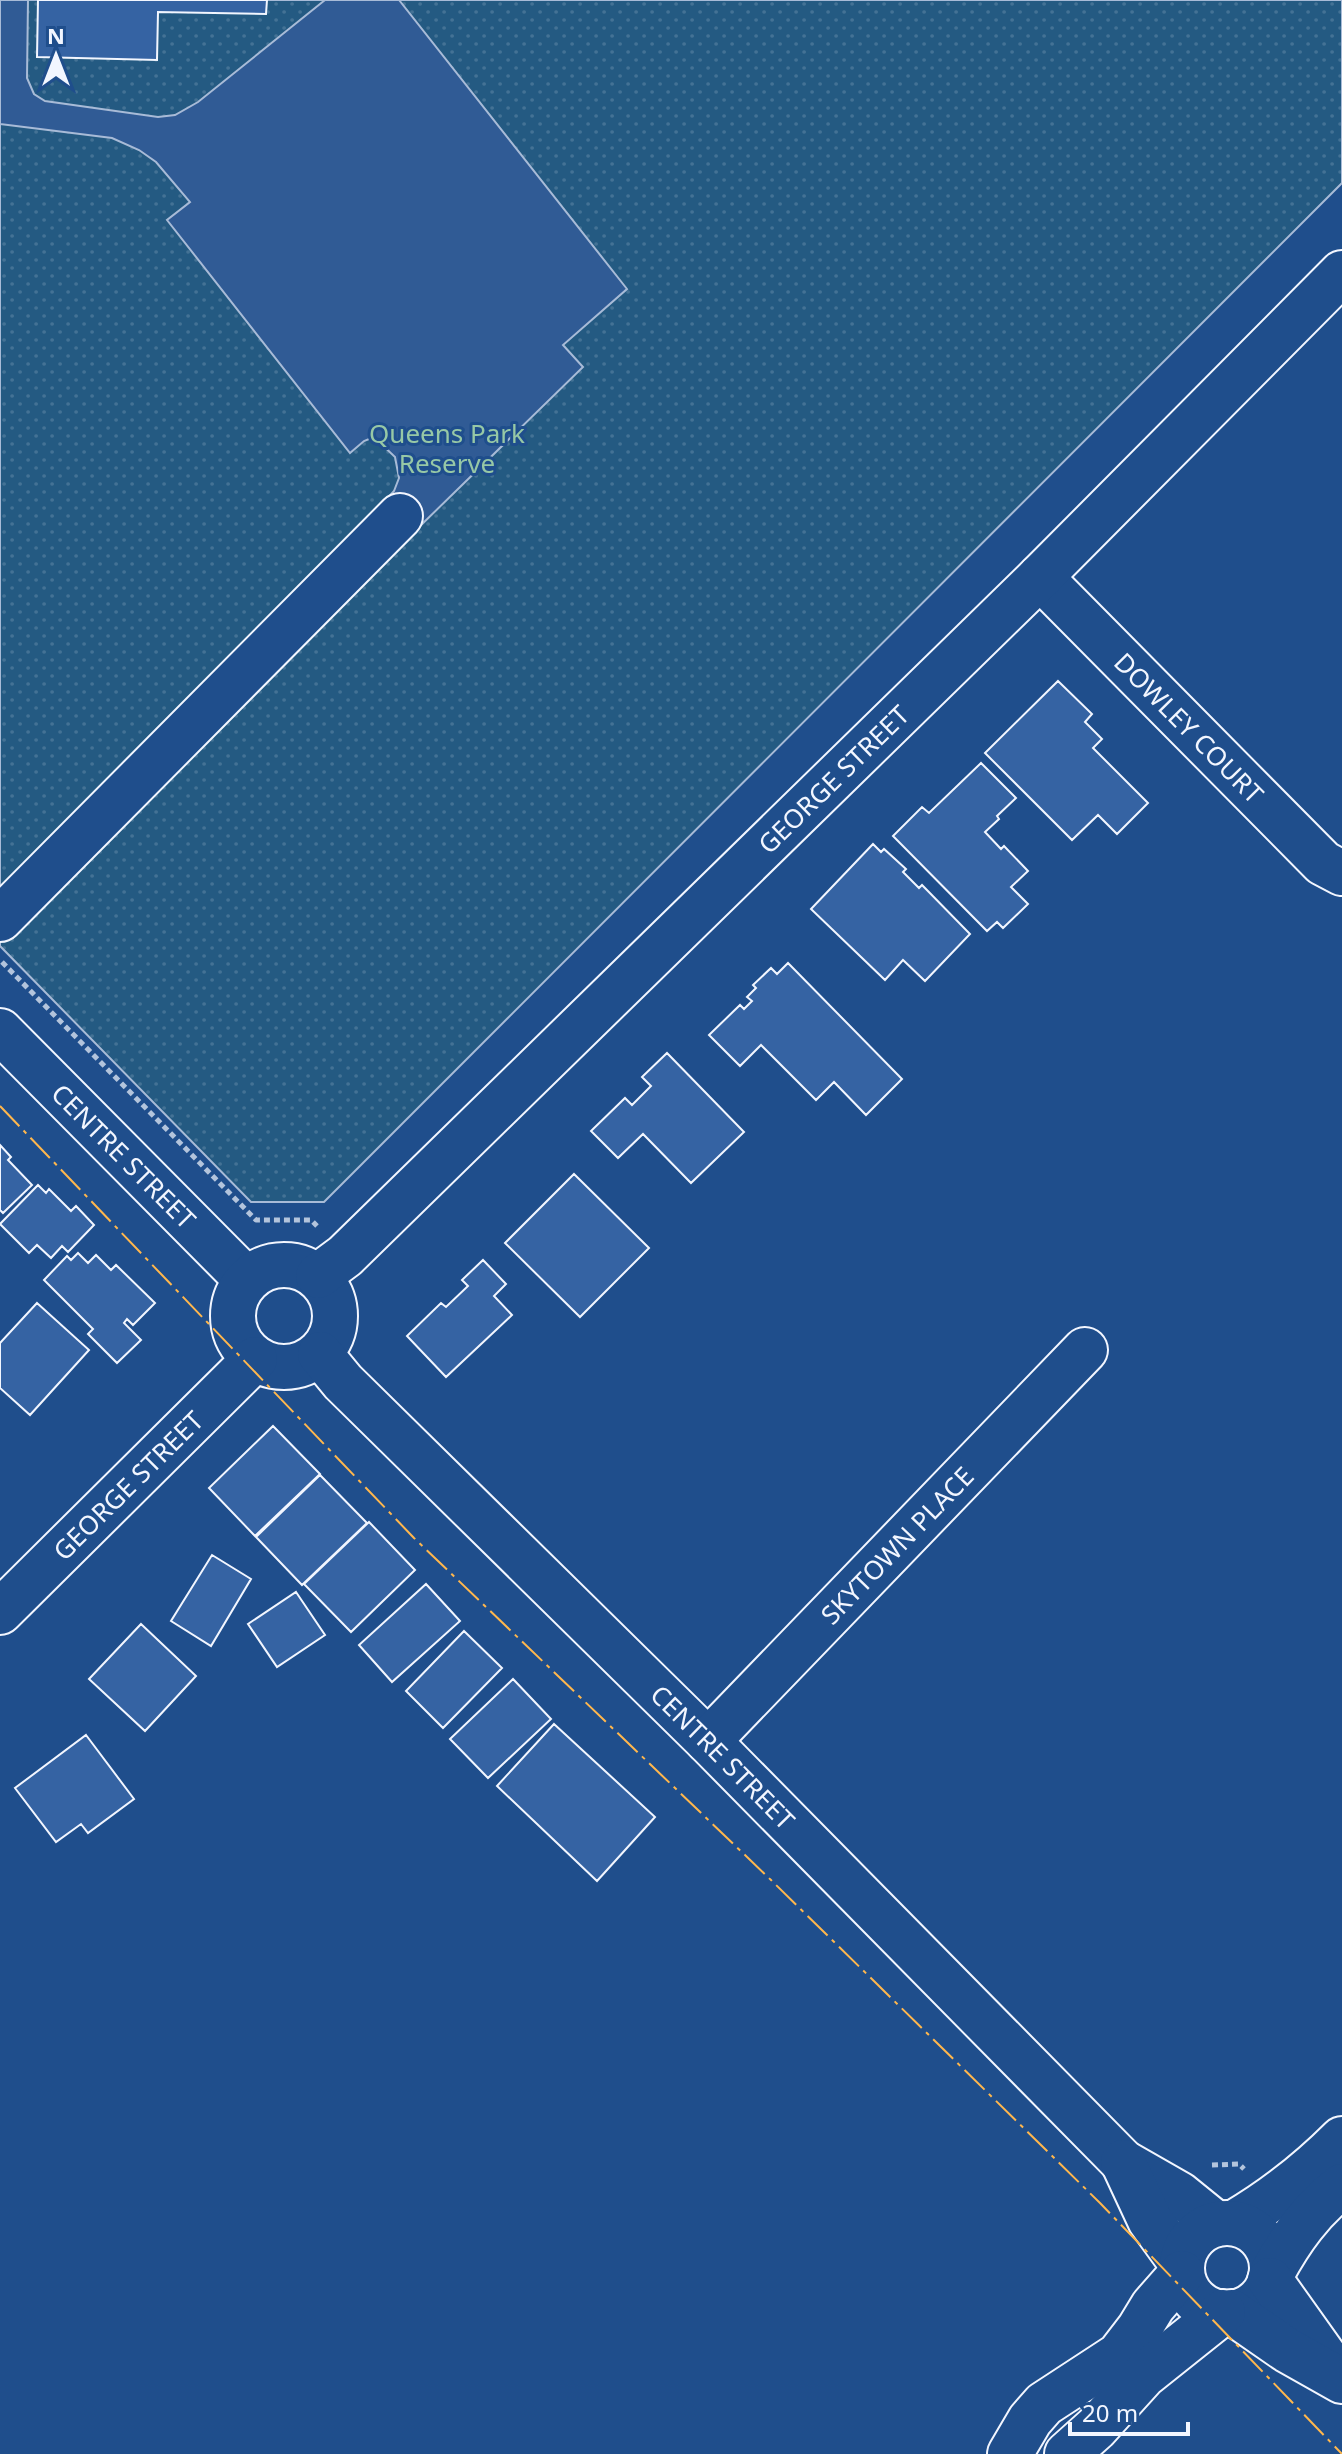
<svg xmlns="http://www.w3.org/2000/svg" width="1342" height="2454" font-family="'Noto Sans',sans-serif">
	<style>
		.park { fill: url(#park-dots); stroke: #a8bbd7; stroke-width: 2 }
		.parking { fill: #305b95; stroke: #a8bbd7; stroke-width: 2 }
		.building { fill: #3563a3; stroke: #f2f6ff; stroke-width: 2 }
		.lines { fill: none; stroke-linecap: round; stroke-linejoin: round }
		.minor-casing { stroke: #f2f6ff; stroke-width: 48 }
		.path { stroke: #b3c4dc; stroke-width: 5; stroke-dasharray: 6 4; stroke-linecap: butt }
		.minor { stroke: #1f4e8c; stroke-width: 44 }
		.power { stroke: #ffb74d; stroke-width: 2; stroke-dasharray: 28 6 4 6; stroke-linecap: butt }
		.labels { text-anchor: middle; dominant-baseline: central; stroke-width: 6; stroke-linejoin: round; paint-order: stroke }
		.park-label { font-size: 26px; fill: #97c8a6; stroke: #1f4e8c }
		.street-label { font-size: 26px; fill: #f2f6ff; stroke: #1f4e8c }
	</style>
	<defs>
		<pattern id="park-dots" width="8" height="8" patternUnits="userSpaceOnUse" patternTransform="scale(2)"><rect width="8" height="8" fill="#245a82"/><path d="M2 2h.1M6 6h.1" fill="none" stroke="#447295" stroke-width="1.8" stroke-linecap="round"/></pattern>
	</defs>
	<rect width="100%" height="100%" fill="#1f4e8c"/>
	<path class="park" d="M0 0H1342V183L324 1202H251L0 946Z"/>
	<path class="parking" d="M0 0H28L27 78 34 94 45 101 158 117 175 115 198 102 325 0H399L627 289 563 345 583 367 417 529 386 500 394 491 399 478 395 457 374 437 364 441 350 453 167 220 190 202 156 162 139 150 112 138 0 124Z"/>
	<path class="building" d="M38 0H267L266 14 158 12 157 60 37 57Z
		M1058 681 1092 714 1085 722 1102 739 1093 748 1148 803 1117 834 1098 815 1072 840 985 753Z
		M981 763 1016 798 997 816 999 819 985 832 1001 849 1004 846 1028 871 1011 887 1028 904 1003 928 997 922 987 931 893 836 922 807 929 813Z
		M873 844 881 852 884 849 906 869 903 872 919 888 922 885 970 934 925 981 903 960 885 980 811 909Z
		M788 963 902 1079 866 1115 834 1082 816 1100 761 1045 740 1066 709 1035 740 1005 744 1009 752 1001 747 997 756 988 753 985 771 968 777 974Z
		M667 1053 744 1132 691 1183 643 1134 618 1158 591 1131 625 1098 632 1105 651 1086 642 1077Z
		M0 1145 11 1157 8 1160 32 1185 3 1213 0 1210Z
		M574 1174 649 1248 580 1317 505 1243Z
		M38 1185 46 1193 49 1189 71 1211 76 1206 94 1225 68 1252 62 1246 51 1258 37 1245 29 1253 0 1224Z
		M78 1253 88 1263 96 1255 111 1270 116 1265 155 1303 133 1325 127 1319 124 1323 141 1340 117 1363 88 1334 93 1329 44 1280 67 1256 71 1260Z
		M483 1260 506 1284 494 1296 512 1315 446 1377 407 1336 441 1303 446 1307 468 1286 462 1280Z
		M37 1303 89 1350 30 1415 0 1388V1343Z
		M273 1426 320 1474 255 1536 209 1488Z
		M320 1475 367 1523 302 1585 256 1537Z
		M369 1522 415 1570 351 1632 304 1584Z
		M212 1555 251 1579 211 1646 171 1621Z
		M426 1584 460 1621 392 1682 359 1645Z
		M296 1592 325 1635 277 1667 248 1624Z
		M141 1624 196 1676 145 1731 89 1679Z
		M464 1631 502 1668 443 1728 406 1691Z
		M513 1679 551 1719 488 1778 450 1739Z
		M554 1724 655 1817 597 1881 497 1786Z
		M86 1735 134 1799 88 1833 81 1824 56 1842 15 1788Z"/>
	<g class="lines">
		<g class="minor-casing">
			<g id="minor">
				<path id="s1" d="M1040 577 1323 863 1342 873"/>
				<path d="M0 919 400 516"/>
				<path id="s2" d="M0 1031 247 1280"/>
				<circle cx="284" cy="1316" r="51"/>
				<path id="s3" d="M318 1276 345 1256 1040 577 1342 273"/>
				<path id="s4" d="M320 1354 343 1382 708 1741 1123 2162 1179 2194 1216 2224"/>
				<path id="s5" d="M0 1612 255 1359"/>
				<path id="s6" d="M708 1741 1085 1350"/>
				<path d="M1123 2162 1150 2220 1182 2264"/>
				<path d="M1234 2223C1275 2199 1309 2172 1342 2139"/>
				<circle cx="1227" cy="2268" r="45"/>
				<path d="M1272 2273C1291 2238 1311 2210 1342 2186"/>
				<path d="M1270 2280 1334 2370"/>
				<path d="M1232 2312 1287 2350 1342 2381"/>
				<path d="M1010 2454 1030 2420 1044 2404 1119 2355 1139 2329 1153 2306 1182 2273"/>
				<path d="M1067 2454 1096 2428 1144 2375 1223 2312"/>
			</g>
		</g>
		<path class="path" d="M2 962 256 1220H311L317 1226
			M1212 2165 1239 2164 1244 2169"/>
		<use href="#minor" class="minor"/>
		<path class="power" d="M0 1106 414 1538 771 1880 1100 2203 1342 2454"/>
	</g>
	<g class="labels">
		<g class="park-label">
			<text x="447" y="433">Queens Park<tspan x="447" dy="30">Reserve</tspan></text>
		</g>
		<g class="street-label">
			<text stroke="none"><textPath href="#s1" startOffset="212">DOWLEY COURT</textPath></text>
			<text stroke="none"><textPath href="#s3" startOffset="716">GEORGE STREET</textPath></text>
			<text stroke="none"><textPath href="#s2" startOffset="176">CENTRE STREET</textPath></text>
			<text stroke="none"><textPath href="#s5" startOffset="180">GEORGE STREET</textPath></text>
			<text stroke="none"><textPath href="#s6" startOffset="272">SKYTOWN PLACE</textPath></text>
			<text stroke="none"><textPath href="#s4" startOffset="570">CENTRE STREET</textPath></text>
		</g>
	</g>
	<g transform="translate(56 56)" stroke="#1f4e8c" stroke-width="6" paint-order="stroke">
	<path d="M0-6L14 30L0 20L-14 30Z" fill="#f2f6ff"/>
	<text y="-12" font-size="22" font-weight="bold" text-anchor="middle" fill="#f2f6ff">N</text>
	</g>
	<path d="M1070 2422v12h118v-12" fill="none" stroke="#f2f6ff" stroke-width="4"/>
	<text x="1082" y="2422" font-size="24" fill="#f2f6ff" stroke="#1f4e8c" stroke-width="6" paint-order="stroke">20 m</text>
</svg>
